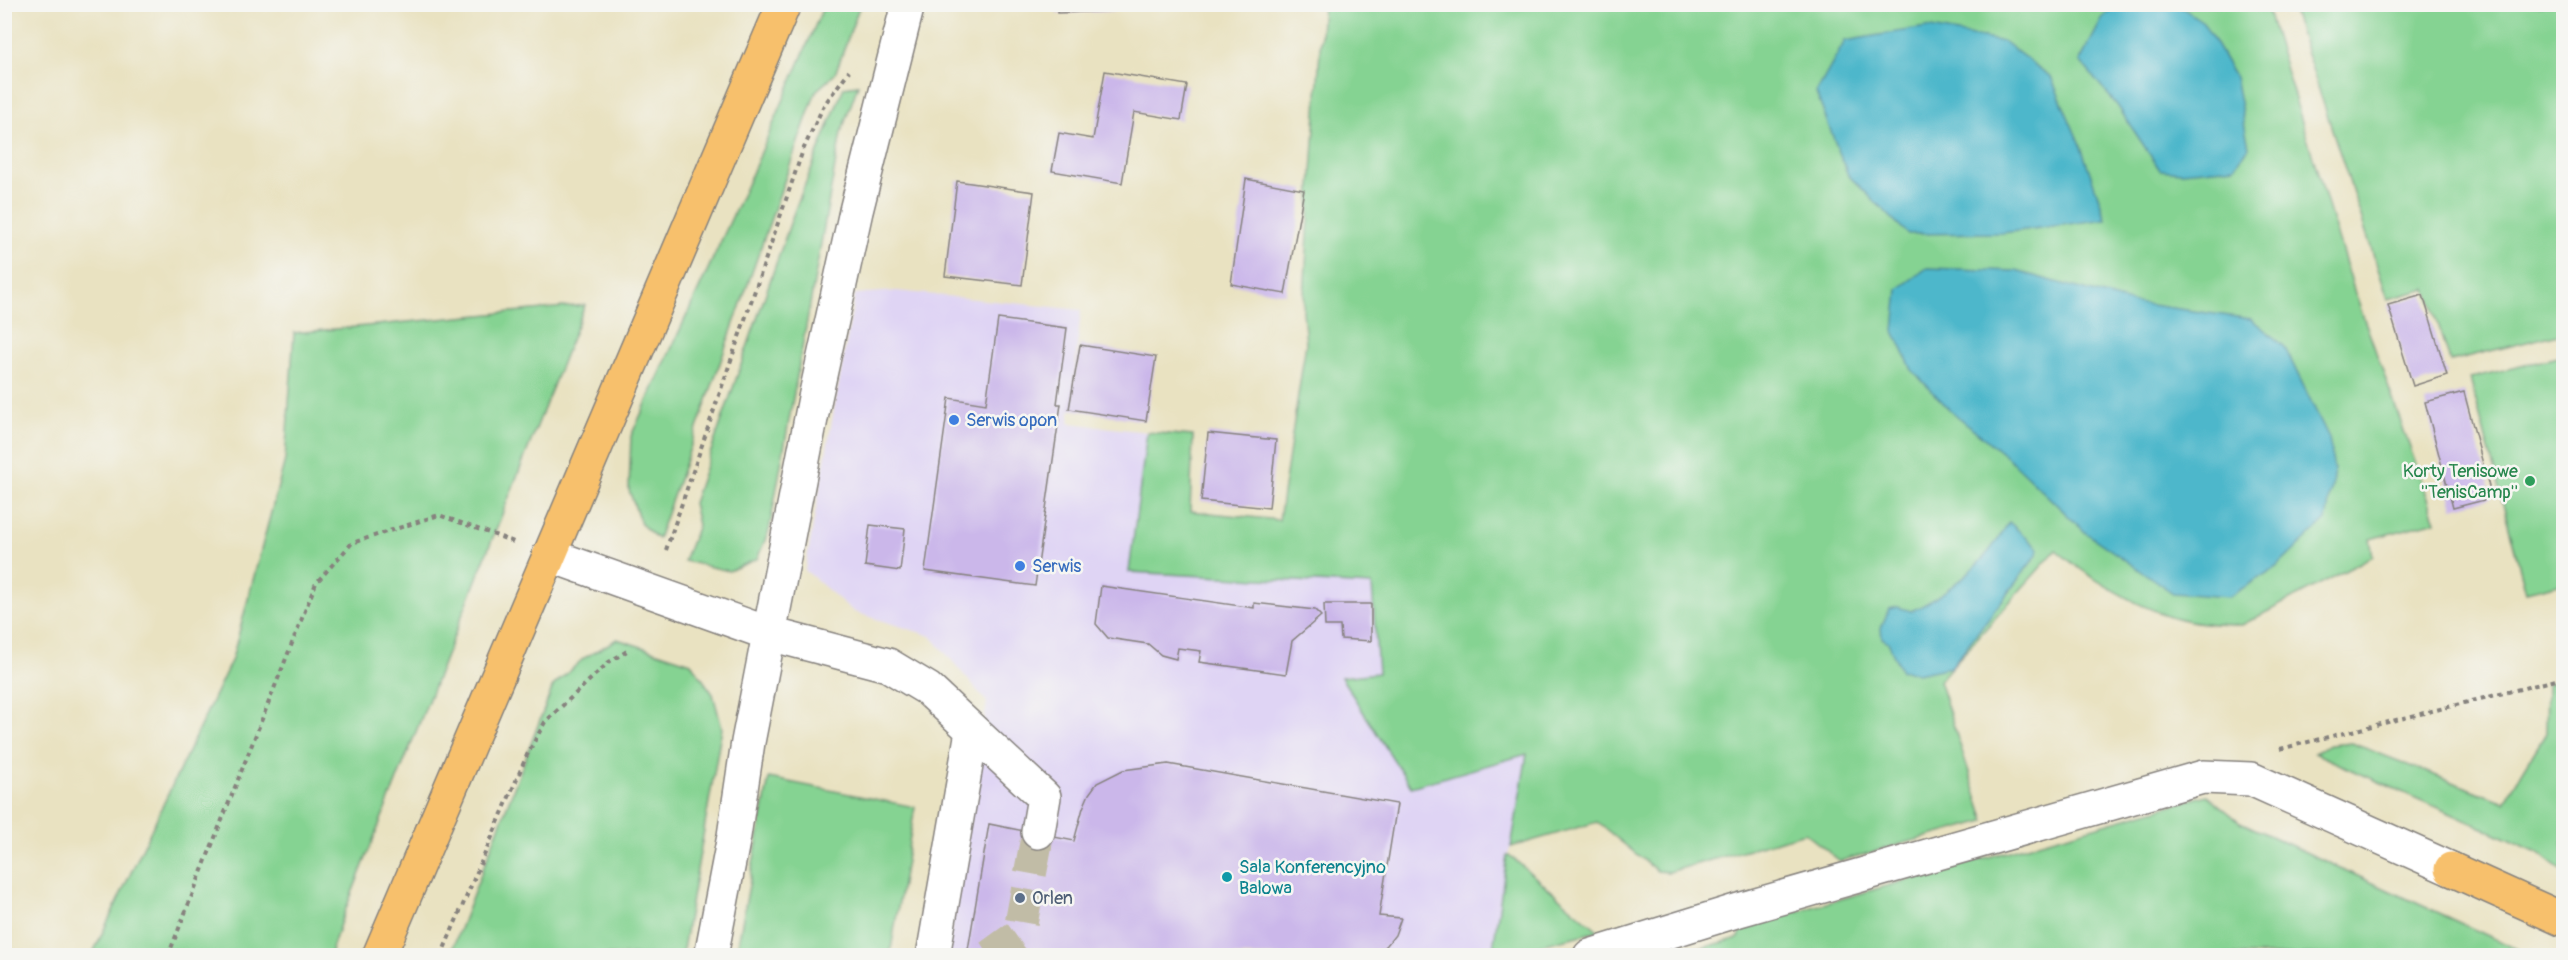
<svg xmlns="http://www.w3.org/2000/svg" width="2568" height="960" font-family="Pangolin,sans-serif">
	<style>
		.built { fill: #dfd4f4 }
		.green { fill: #85d392; stroke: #547a66; stroke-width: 1.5 }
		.water { fill: #4db7cb; stroke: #386c83; stroke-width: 1.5 }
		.building { fill: #cbb7ea }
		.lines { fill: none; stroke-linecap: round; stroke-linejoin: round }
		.minor-tunnel { stroke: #c1bca6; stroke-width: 33; stroke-dasharray: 33 16; stroke-linecap: butt }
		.minor-casing { stroke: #86827e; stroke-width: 36 }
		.major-casing { stroke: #86827e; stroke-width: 36 }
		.path { stroke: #86827e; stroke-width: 4; stroke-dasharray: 4.5 4.5; stroke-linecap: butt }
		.minor { stroke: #fff; stroke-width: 33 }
		.major { stroke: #f7c06c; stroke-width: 33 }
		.shop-dot { fill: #3f7fe0; stroke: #f6f6f2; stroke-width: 2 }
		.leisure-dot { fill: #2e9e5b; stroke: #f6f6f2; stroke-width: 2 }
		.culture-dot { fill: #0f9aa8; stroke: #f6f6f2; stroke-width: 2 }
		.service-dot { fill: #5c6f8a; stroke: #f6f6f2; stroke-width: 2 }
		.labels { text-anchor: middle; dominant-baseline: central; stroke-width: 5; stroke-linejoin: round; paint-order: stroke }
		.shop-label { font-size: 18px; fill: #366cbe; stroke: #f6f6f2; text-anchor: start }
		.leisure-label { font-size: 18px; fill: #27864d; stroke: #f6f6f2; text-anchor: end }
		.culture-label { font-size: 18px; fill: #0d838f; stroke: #f6f6f2; text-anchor: start }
		.service-label { font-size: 18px; fill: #4e5e75; stroke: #f6f6f2; text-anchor: start }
	</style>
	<rect width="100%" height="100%" fill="#f6f6f2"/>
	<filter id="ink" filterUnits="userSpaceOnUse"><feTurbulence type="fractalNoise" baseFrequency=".0167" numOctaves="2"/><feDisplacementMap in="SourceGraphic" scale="12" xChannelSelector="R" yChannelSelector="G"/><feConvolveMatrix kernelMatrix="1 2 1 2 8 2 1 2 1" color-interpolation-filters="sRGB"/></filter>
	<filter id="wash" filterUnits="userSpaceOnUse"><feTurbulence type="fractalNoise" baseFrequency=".008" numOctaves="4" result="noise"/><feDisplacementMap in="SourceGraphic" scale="24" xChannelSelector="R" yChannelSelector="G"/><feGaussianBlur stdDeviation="1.35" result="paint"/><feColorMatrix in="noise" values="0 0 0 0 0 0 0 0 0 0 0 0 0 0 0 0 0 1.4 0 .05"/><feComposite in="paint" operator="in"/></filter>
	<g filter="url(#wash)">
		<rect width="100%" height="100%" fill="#e9e2c1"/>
		<path class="built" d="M897 291 1081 310 1069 423 1147 432 1130 572 1372 584 1378 673 1342 676 1527 754 1511 847 1507 855 1492 955H947L987 702 931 636 854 612 805 570 855 294Z"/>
		<path class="green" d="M1323 4 2266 5 2355 293 2436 521 2370 539 2373 556 2242 625C2220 625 2194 623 2173 617 2132 605 2088 577 2056 550L1939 681 1985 821 1840 861 1805 833 1669 872 1657 871 1597 822 1511 847 1527 754 1411 787 1341 677 1378 673 1372 585 1129 572 1147 432 1193 436 1190 511 1279 520 1306 343 1303 311Z
			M824 5H860L835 74 816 91 658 539 641 524 629 490 631 436 751 176Z
			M2291 5H2563V333L2450 361 2427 289 2388 299Z
			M858 85 841 133 769 531 757 559 729 571 684 561 698 525 693 503 794 212 844 87Z
			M585 305 341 921 330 955H92L232 659 285 460 294 333Z
			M2563 356V583L2526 592 2470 378Z
			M617 639 691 663 713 694 722 728 682 955H450L553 686 584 658Z
			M2563 680V871L2537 852 2314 753 2330 745 2352 743 2504 802 2546 733 2547 684Z
			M769 778 915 807 890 955H736Z
			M2207 795 2240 822 2530 955H1676L1739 938 1742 927Z
			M1507 855H1509L1599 931 1500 955H1492Z"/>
		<path class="water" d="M2114 5H2178L2203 22 2235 77 2249 147 2235 167 2182 172 2160 170 2117 105 2080 61 2104 16Z
			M1926 27 2004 42 2051 77 2081 147 2106 219 2003 233 1908 234 1848 175 1816 93 1845 41Z
			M1927 268 2016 271 2129 302 2251 319 2284 346 2329 438 2334 471 2326 520 2278 566 2229 597 2173 593 2086 533 2007 457 1950 410 1912 370 1894 331 1898 289Z
			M2009 522 2039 549 2036 556 1951 667 1917 674 1906 670 1901 671 1888 642 1882 638 1881 628 1889 609 1898 607 1911 611C1936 601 1974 571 1990 550 1997 541 2003 531 2009 522Z"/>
		<g id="blocks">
			<path class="building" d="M1057 4H1115L1116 11 1057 13Z
				M1105 71 1187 85 1181 120 1134 112 1122 183 1052 171 1059 133 1093 139Z
				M1246 179 1304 190 1285 294 1231 284Z
				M957 181 1034 192 1022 285 945 276Z
				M2423 295 2447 375 2413 386 2388 305Z
				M998 319 1067 328 1057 404H1061L1035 586 925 571 949 398 986 404Z
				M1080 345 1156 357 1146 421 1069 409Z
				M2464 392 2492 498 2453 508 2425 402Z
				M1208 433 1276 440 1269 508 1201 501Z
				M870 525 905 529 900 571 865 566Z
				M1101 586 1254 608V603L1315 610 1321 616 1292 641 1286 674 1199 662 1201 651 1178 648 1176 659 1161 655 1148 644 1108 638 1096 624Z
				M1324 604H1371V641L1341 639 1340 626H1325Z
				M1168 764 1397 804 1379 916 1401 918 1395 935 1387 945 1376 956H967L989 824 1074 841 1083 808 1089 794 1097 783 1123 770Z"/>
		</g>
	</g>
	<g filter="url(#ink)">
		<use href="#blocks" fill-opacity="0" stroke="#86827e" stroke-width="1.5"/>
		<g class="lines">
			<path class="minor-tunnel" d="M990 956 1019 935 1038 832"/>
			<g class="minor-casing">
				<path id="minor" d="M549 555 770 634 888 665 928 689 1044 797 1038 832
					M711 956 734 836 748 742 815 398 856 211 908 4
					M933 956 972 731
					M1590 956 1739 910 2203 777 2251 779 2451 869"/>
			</g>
			<g class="major-casing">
				<path id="major" d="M2451 869 2564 920
					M379 956 784 4"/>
			</g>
			<path class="path" d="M666 550 803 150 824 105 849 71
				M2280 749 2564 678
				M168 956 316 583 352 543 439 515 514 542
				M441 956 527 755 545 722 609 662 627 651"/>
			<use href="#minor" class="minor"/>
			<use href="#major" class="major"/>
		</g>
	</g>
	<g class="shop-dot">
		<circle cx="954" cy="420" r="6"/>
		<circle cx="1020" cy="566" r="6"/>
	</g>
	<circle class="leisure-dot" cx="2530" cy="481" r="6"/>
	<circle class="culture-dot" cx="1227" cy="877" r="6"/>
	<circle class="service-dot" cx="1020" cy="898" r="6"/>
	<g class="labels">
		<g class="shop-label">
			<text x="966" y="420">Serwis opon</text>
			<text x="1032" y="566">Serwis</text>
		</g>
		<g class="leisure-label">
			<text x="2518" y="471">Korty Tenisowe<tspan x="2518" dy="21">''TenisCamp''</tspan></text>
		</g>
		<g class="culture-label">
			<text x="1239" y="867">Sala Konferencyjno<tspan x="1239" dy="21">Balowa</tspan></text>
		</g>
		<g class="service-label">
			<text x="1032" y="898">Orlen</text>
		</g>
	</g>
	<rect width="2568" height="960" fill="none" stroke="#f6f6f2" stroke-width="24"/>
</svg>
